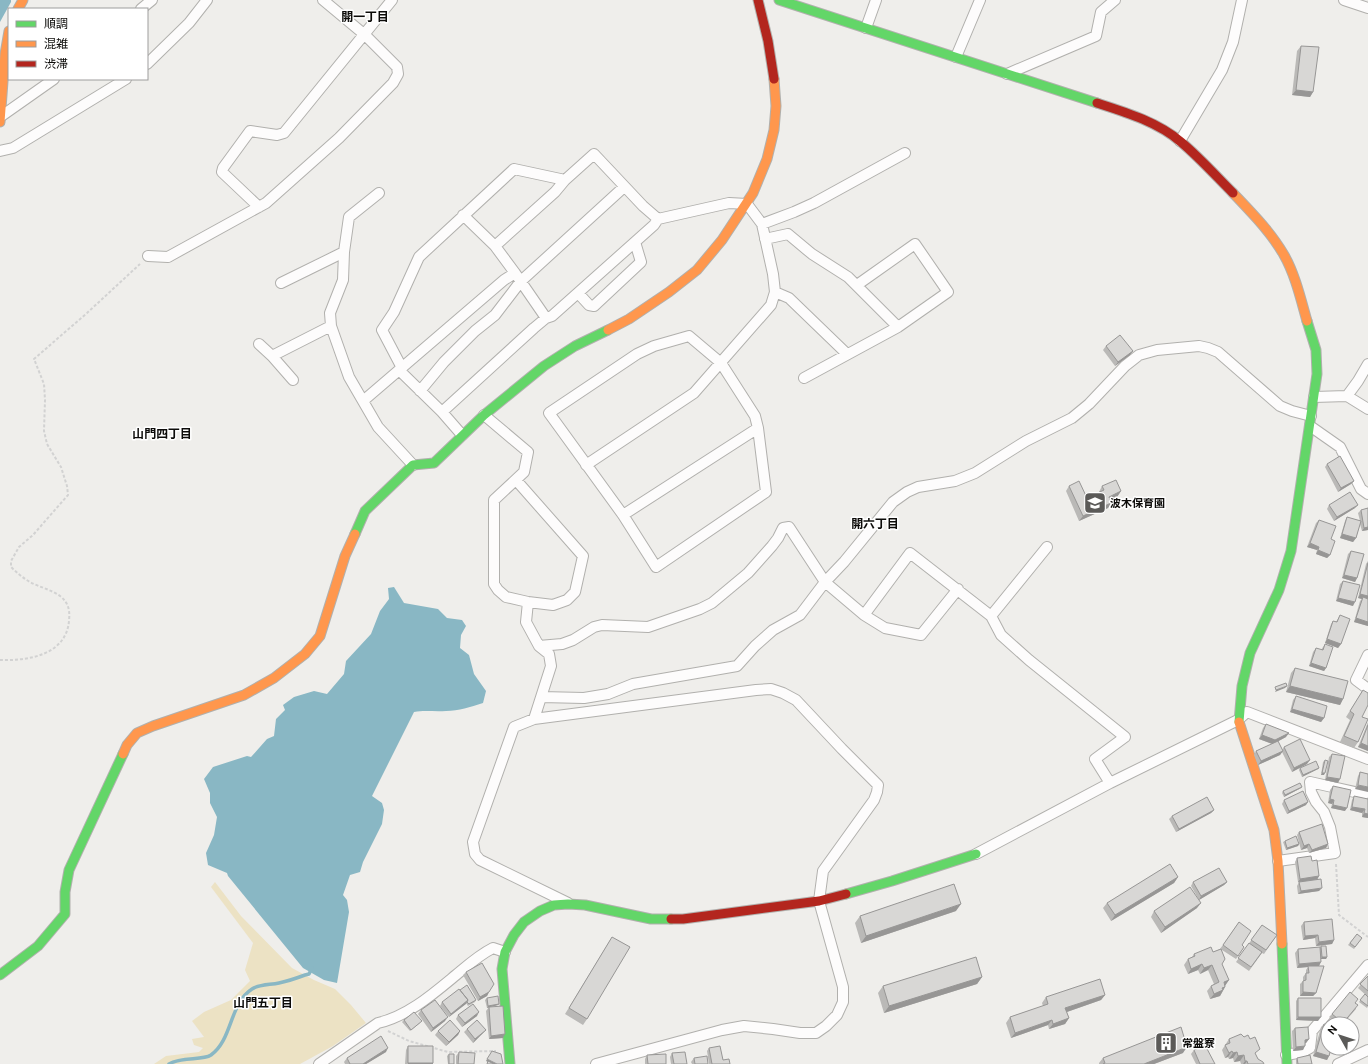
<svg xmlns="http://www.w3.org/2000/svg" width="1368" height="1064" font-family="Ubuntu,'Noto Sans JP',sans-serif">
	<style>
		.green { fill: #ece2c4 }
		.water { fill: #89b7c4 }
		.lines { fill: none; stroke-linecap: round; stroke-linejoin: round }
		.stream { stroke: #89b7c4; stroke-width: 3.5 }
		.street-casing { stroke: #b1b0ad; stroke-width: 12 }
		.fast-casing { stroke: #b1b0ad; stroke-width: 11 }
		.slow-casing { stroke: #b1b0ad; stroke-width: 11 }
		.jam-casing { stroke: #b1b0ad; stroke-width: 11 }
		.path { stroke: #d2d2d2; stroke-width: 2; stroke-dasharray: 3 2; stroke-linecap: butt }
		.street { stroke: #fdfcfc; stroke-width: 10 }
		.fast { stroke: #63d668; stroke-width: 9 }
		.slow { stroke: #ff974d; stroke-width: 9 }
		.jam { stroke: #b3261e; stroke-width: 9 }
		.wall { fill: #bab9b7 }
		.shaded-wall { fill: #979695 }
		.building { fill: #d8d7d5; stroke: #979695 }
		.labels { text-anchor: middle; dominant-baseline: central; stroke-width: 3; stroke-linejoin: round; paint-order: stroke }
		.poi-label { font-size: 11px; font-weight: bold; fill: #0c0b09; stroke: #fff; text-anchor: start }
		.neighbourhood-label { font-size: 12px; font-weight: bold; fill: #0c0b09; stroke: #fff }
	</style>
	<rect width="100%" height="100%" fill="#efeeeb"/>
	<path class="green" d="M215 882 241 916 292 968 314 980 335 989 351 1005 366 1023 333 1046 300 1064H154L166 1056 199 1052 203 1048 194 1045 192 1039 204 1037 192 1021 204 1012 231 1000 250 981 245 970 253 943 211 887Z"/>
	<path class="water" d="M0 0H11V2L0 22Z
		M394 587 404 603 438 609 447 618 462 620 466 626 461 635 460 648 469 655 474 674 486 691 483 703C470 707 459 711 446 711 435 712 425 710 414 712L372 796 382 803 384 810 382 824 363 862 360 872 350 875 343 895 347 900 349 912 337 983 324 980 303 968 228 876 227 873 208 865 206 853 214 835 217 817 210 803V793L204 779 213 767 247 756 251 757 267 739 274 736 276 719 285 710 283 705 294 697 314 691 327 694 344 674 346 661 371 634 380 611 389 599 388 588Z"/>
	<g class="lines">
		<path class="stream" d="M169 1064C182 1056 202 1061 211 1055 233 1039 229 1004 252 989 260 984 270 985 279 983 288 981 297 978 305 975L309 974 312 968"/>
		<g class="street-casing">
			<path id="street" d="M1344 0 1368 8
				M141 9 152 0
				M866 28 876 0
				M956 57 980 0
				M147 64 189 23 207 0
				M1007 74 1096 36 1101 12 1115 0
				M0 117 54 79
				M1180 141 1222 70 1233 42 1242 0
				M0 151 13 148 126 79
				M379 193 349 217 344 252 343 280 330 313 331 326 349 377 378 427 413 465
				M259 207 222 172 223 168 250 131 277 135 284 133 392 0
				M463 215 495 246 515 273 546 318
				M762 224 794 212 814 203 905 153
				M765 239 788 234 812 254 848 277 898 327
				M495 246 555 192 565 180
				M148 256 168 257 266 203 339 138 393 83 398 74 397 67 365 35 323 0
				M281 283 344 252
				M775 292 789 298 847 354
				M578 293 589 305 594 306 641 262 635 242
				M689 336 721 363 755 416 758 428 766 492 656 567 623 515 549 413 637 354 654 346Z
				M259 344 272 356 293 380
				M272 356 331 326
				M402 368 382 330 394 312 419 257 514 169 565 180 594 154 643 206 658 219
				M399 370 442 412 462 435
				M804 378 898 327 948 292 915 244 857 285
				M420 391 444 362 475 331 495 315 521 281 624 187
				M1347 396 1358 381 1368 364
				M1314 397 1347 396 1368 409
				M363 401 504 280 515 273
				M442 412 534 328 546 318 552 316 654 225 658 219 729 203 747 204 762 224 773 274 775 292 771 305 694 393 586 465
				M484 415 528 452 524 472 494 500V584L498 590 506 597 528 602 553 605 567 600 575 592 583 556 516 480
				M1310 426 1340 447 1361 489 1368 494
				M623 515 758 428
				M528 602 526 622 539 646 549 654 551 666 534 719
				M864 615 910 553 991 616 1001 635 1029 660 1125 737 1095 759 1110 783
				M991 616 1047 547
				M539 646 562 644 573 640 594 627 602 625 648 627 700 609 712 603 748 573 772 546 778 538 783 528 789 527 825 582 864 615 885 628 921 635 958 589
				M1368 655 1356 680 1368 689
				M541 697 584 698 608 694 633 684 737 666 755 646 773 630 800 615 825 582 844 562 893 502 907 492 918 487 955 481 975 473 1026 441 1072 418 1089 404 1125 366 1139 355 1157 350 1199 346 1208 348 1218 352 1280 406 1292 411 1311 416
				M976 854 1110 783 1238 720 1247 712 1368 759
				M1278 861 1335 853 1330 827 1324 812 1316 802 1311 792 1310 782 1368 795
				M568 903 480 860 475 854 473 842 514 727 534 719 756 690 771 689 783 693 796 700 842 749 878 785 877 792 874 800 823 871 819 901 843 987V1002L837 1015 826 1026 816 1033H800L773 1029 744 1026 722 1030 596 1064
				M1286 1055 1303 1052 1310 1048 1312 1031 1368 965
				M319 1064 378 1023C408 1016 433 994 456 975 468 965 479 955 493 948L505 952
				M1338 1064 1368 1050"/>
		</g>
		<g class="fast-casing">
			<path id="fast" d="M779 0 1097 103
				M355 534 365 511 413 465 434 463 484 415 544 366 575 346 608 330
				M1239 722 1242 686 1250 653 1279 590 1291 551 1317 374 1316 350 1307 321
				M846 894 892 881 976 854
				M1282 944 1287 1064
				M0 975 38 946 65 914V892L69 870 123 754
				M510 1064 502 969 505 952 514 935 524 922 540 911 554 905 568 904 585 905 651 919H671"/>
		</g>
		<g class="slow-casing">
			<path id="slow" d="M18 9 23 0
				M0 122 5 54 9 31
				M1233 193C1251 212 1271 232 1284 255 1295 274 1301 300 1307 321
				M608 330 629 319 669 292 697 270 722 240 753 193 767 159 774 130 776 106 774 79
				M1239 722 1274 830 1278 861 1282 944
				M123 754 127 745 137 733 153 726 244 695 274 678 305 654 320 636 345 556 355 534"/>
		</g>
		<g class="jam-casing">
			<path id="jam" d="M758 0 768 41 774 79
				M1097 103C1125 112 1158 122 1181 142 1199 157 1216 176 1233 193
				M671 919H683L819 901 846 894"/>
		</g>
		<path class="path" d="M0 660C28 661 66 655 69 621 70 611 69 603 60 596 52 590 39 587 30 582 23 578 17 573 11 567V561L19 547 33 535 68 495 67 486 61 467 47 444 44 431 45 400 44 384 34 359 87 313 140 264
			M1336 864 1339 915 1368 937
			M388 1031 409 1041 448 1052 496 1051"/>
		<use href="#street" class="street"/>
		<use href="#fast" class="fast"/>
		<use href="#slow" class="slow"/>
		<use href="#jam" class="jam"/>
	</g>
	<path class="wall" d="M1301 46 1313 92 1310 97 1292 95 1297 51Z
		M1106 346 1133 351 1130 355 1115 366 1103 350Z
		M1327 464 1354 481 1351 484 1338 492 1325 467Z
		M1069 486 1087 498 1099 493V492L1102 486 1121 491 1117 497 1110 500 1111 503 1108 508 1079 521 1066 491Z
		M1329 505 1355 508 1334 521 1327 509Z
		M1368 508V530L1362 531 1360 524 1356 538 1353 542 1340 538 1345 521 1347 517 1360 521 1358 513 1361 510Z
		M1319 520 1331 539 1330 555 1327 558 1316 554 1317 550 1307 547 1316 523Z
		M1351 551 1357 578 1355 582 1342 578 1348 554Z
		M1368 561V626L1354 622 1360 601 1362 599 1358 598 1366 564Z
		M1343 581 1353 606 1336 601 1340 584Z
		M1340 615 1341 644 1338 648 1325 643 1331 624 1333 621 1336 622Z
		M1325 644 1326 668 1324 671 1309 666 1313 652 1316 648 1321 650Z
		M1295 668 1343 699 1340 705 1286 692 1291 673Z
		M1363 690 1362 717 1358 742 1354 748 1340 742 1350 720 1346 717Z
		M1296 696 1324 718 1321 722 1290 712 1293 700Z
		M1368 722V751L1358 747Z
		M1266 724 1286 737 1275 743 1282 750 1284 747 1307 764 1292 772 1282 752 1280 755 1258 765 1254 755 1256 751 1272 744 1259 739 1263 728Z
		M1332 754 1338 783 1325 780 1329 757Z
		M1325 760 1324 775H1321L1323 762Z
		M1300 768H1319L1318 769 1302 777 1299 770Z
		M1360 772 1368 774 1355 789 1358 776Z
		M1333 786 1345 811 1331 808 1332 804 1328 803 1330 790Z
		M1301 788 1284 797 1282 793 1283 791Z
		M1354 796 1367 799 1368 797V818L1362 817V813L1350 810 1352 800Z
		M1284 800 1306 805 1287 814 1282 804Z
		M1214 810 1211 813 1176 832 1169 819 1172 816Z
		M1299 832 1328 844 1326 848 1309 853 1307 848 1301 850 1297 835Z
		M1285 841 1299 844 1298 846 1286 850 1283 842Z
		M1297 858 1312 861 1319 876 1317 879 1319 891 1298 894 1297 886 1299 882H1298L1295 862Z
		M1178 877 1174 883 1111 921 1103 908 1107 903Z
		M1193 882H1227L1224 885 1199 900 1191 886Z
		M1197 908 1161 933 1151 917 1154 911Z
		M956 911 861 943 855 923 860 916Z
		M1239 922 1242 945 1244 947 1236 959 1222 950V964L1225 987 1220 996 1210 999 1207 991 1211 986 1214 984 1208 970 1200 974 1198 970 1188 974 1184 965 1188 959 1192 957 1194 954 1213 952 1220 949Z
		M1304 922 1334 940 1332 944 1316 946 1315 938 1303 940 1301 926Z
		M1262 925 1277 935 1264 954 1262 953 1249 971 1236 962Z
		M1357 934 1362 938 1354 949 1348 945Z
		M612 937 587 1019 583 1025 565 1014Z
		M1321 946 1327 957 1326 959H1321L1319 966 1316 993 1313 996H1300V984L1303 981V977L1306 973V970L1308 967 1297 968 1295 953 1298 949 1320 947Z
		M466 972 489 992 487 996 478 1001 463 975Z
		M1368 976V997L1358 988Z
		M982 977 977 984 884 1013 878 993 883 986Z
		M1365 994 1368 997V1006L1367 1008 1359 1002Z
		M1105 995 1101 1000 1067 1012 1069 1018 1065 1024 1049 1029 1048 1025 1011 1038 1006 1023 1010 1017 1043 1006 1042 1003 1046 997Z
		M487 998 499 1004 498 1005 489 1007 503 1038 489 1039 486 1011 489 1007 487 1008 485 1000Z
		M1298 998 1318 1021 1296 1020V1001Z
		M476 1000 475 1002 468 1006 466 1003 449 1017 440 1006 442 1002Z
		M1356 1003V1009L1343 1024H1337L1329 1017 1332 1014Z
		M421 1010 445 1021 431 1032 418 1014Z
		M458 1015 477 1016 462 1027 456 1019Z
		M404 1020 420 1023 410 1031 402 1022Z
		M1324 1024 1329 1056 1327 1060 1313 1056 1321 1027Z
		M1295 1028 1309 1039 1306 1043H1305L1303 1050 1293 1051 1292 1031Z
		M467 1029 486 1030 473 1043 464 1032Z
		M438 1031H460L458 1035 446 1046 435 1035Z
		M1229 1039 1256 1055 1258 1059 1264 1064H1241L1240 1061 1234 1062 1233 1058 1229 1059 1228 1057 1225 1058 1222 1050Z
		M408 1046 433 1063V1064H405L406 1050Z
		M709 1048 723 1060 730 1064H709L707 1051Z
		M1194 1050 1215 1064H1196L1191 1054Z
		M386 1052 366 1064H345L344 1062 347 1058Z
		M459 1052 474 1064H456V1056Z
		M672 1053 687 1064H671L670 1057Z
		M1183 1053 1154 1064H1099V1063L1103 1058Z
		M449 1054 454 1064H448L447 1056Z
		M647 1055 666 1064H645V1059Z
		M694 1058 708 1064H692L691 1062Z
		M1297 1058 1312 1064H1296V1060Z"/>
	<path class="shaded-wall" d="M1296 90 1313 92 1310 97 1292 95Z
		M1133 351 1130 355 1115 366 1118 362Z
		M1354 481 1351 484 1338 492 1341 488Z
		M1121 491 1117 497 1105 502 1109 497Z
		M1111 503 1108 508 1079 521 1083 516Z
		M1358 505 1355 508 1334 521 1337 517Z
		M1368 527V530L1362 531 1364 528Z
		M1342 534 1356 538 1353 542 1340 538Z
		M1310 543 1319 547 1317 550 1307 547Z
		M1318 550 1330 555 1327 558 1316 554Z
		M1344 575 1357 578 1355 582 1342 578Z
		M1360 594 1368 596V599L1363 597 1362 599 1358 598Z
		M1338 598 1355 602 1353 606 1336 601Z
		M1356 618 1368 622V626L1354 622Z
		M1327 639 1341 644 1338 648 1325 643Z
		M1311 663 1326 668 1324 671 1309 666Z
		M1287 686 1285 688 1275 692 1276 690Z
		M1290 686 1343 699 1340 705 1286 692Z
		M1292 709 1324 718 1321 722 1290 712Z
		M1289 733 1286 737 1273 744 1259 739 1262 735Z
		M1361 743 1368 746V751L1358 747Z
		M1283 751 1280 755 1258 765 1261 761Z
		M1310 760 1307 764 1292 772 1294 768Z
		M1319 768 1318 769 1302 777 1303 775Z
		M1322 773H1325L1324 775H1321Z
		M1327 777 1340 779 1338 783 1325 780Z
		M1358 785 1368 787V792L1355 789Z
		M1302 787 1301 788 1284 797 1285 795Z
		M1330 799 1334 800 1332 804 1328 803Z
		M1308 802 1306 805 1287 814 1289 811Z
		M1333 805 1347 808 1345 811 1331 808Z
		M1352 807 1365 809 1362 813 1350 810Z
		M1214 810 1211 813 1176 832 1179 829Z
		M1364 813 1368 814V818L1362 817Z
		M1299 844 1298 846 1286 850 1287 848Z
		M1309 844 1307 848 1301 850 1304 846Z
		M1328 844 1326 848 1309 853 1312 850Z
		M1319 876 1317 880 1298 882 1300 879Z
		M1178 877 1174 883 1111 921 1115 915Z
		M1227 882 1224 885 1199 900 1201 896Z
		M1322 888 1319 891 1298 894 1301 891Z
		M1201 903 1197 908 1161 933 1165 927Z
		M961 904 956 911 861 943 866 936Z
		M1318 935 1315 938 1303 940 1305 936Z
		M1334 940 1332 944 1316 946 1319 942Z
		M1322 957H1327L1326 959H1320Z
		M1321 962 1319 966 1297 968 1299 964Z
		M1202 964 1198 970 1188 974 1191 969Z
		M1212 965 1208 970 1200 974 1204 968Z
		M982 977 977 984 884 1013 889 1006Z
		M1229 980 1225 986 1224 982Z
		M1225 987 1220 996 1210 999 1214 994Z
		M489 992 487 996 478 1001 480 997Z
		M1303 992 1316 993 1313 996H1300Z
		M1105 995 1101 1000 1061 1014 1065 1008Z
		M468 1000 466 1004 449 1017 451 1014Z
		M499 1004 498 1005 487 1008 488 1006Z
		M479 1012 477 1016 462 1027 465 1023Z
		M448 1017 445 1021 431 1032 433 1028Z
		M1298 1017H1321L1318 1021 1296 1020Z
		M1069 1018 1065 1024 1049 1029 1053 1024Z
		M1052 1020 1048 1025 1011 1038 1015 1033Z
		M486 1030 473 1043 475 1039Z
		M460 1031 458 1035 446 1046 449 1042Z
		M505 1034 503 1038 489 1039 491 1036Z
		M1309 1039 1306 1043H1302L1305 1040Z
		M1305 1046 1303 1050 1293 1051 1296 1047Z
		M1187 1047 1183 1053 1154 1064H1144Z
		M388 1048 386 1052 366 1064H363Z
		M1232 1051 1228 1057 1225 1058 1229 1053Z
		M1237 1052 1233 1058 1229 1059 1233 1053Z
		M1316 1052 1329 1056 1327 1060 1313 1056Z
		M1244 1055 1240 1061 1234 1062 1238 1056Z
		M487 1059 497 1064H492L486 1061Z
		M1245 1061H1247L1245 1064H1243Z
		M408 1063H433V1064H408Z"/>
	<path class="building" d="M1301 46 1319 47 1313 92 1296 90Z
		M1120 335 1133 351 1118 362 1106 346Z
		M1340 456 1354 481 1341 488 1327 464Z
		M1116 480 1121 491 1109 497 1111 503 1083 516 1069 486 1079 481 1087 498 1104 490 1102 486Z
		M1350 492 1358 505 1337 517 1329 505Z
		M1368 508V527L1364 528 1361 510Z
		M1347 517 1361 521 1356 538 1342 534Z
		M1319 520 1336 526 1331 539 1335 541 1330 555 1318 550 1319 547 1310 543Z
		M1351 551 1364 554 1357 578 1344 575Z
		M1368 563V596L1360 594Z
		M1343 581 1360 585 1355 602 1338 598Z
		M1363 597 1368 599V622L1356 618Z
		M1340 615 1350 619 1341 644 1327 639 1333 621 1337 622Z
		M1325 644 1333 647 1326 668 1311 663 1316 648 1323 650Z
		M1295 668 1348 681 1343 699 1290 686Z
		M1286 683 1287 686 1276 690 1275 687Z
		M1363 690 1368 693V705L1362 717 1368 719 1358 742 1344 736 1354 714 1350 711Z
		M1296 696 1327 706 1324 718 1292 709Z
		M1266 724 1289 733 1275 740 1262 735Z
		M1368 725V746L1361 743Z
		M1300 739 1310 760 1294 768 1284 747Z
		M1278 741 1283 751 1261 761 1256 751Z
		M1332 754 1345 756 1340 779 1327 777Z
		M1325 760 1328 761 1325 773H1322Z
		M1316 761 1319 768 1303 775 1300 768Z
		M1360 772 1368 774V787L1358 785Z
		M1300 783 1302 787 1285 795 1283 791Z
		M1333 786 1351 790 1347 808 1333 805 1334 800 1330 799Z
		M1303 791 1308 802 1289 811 1284 800Z
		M1354 796 1368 799V814L1364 813 1365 809 1352 807Z
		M1207 797 1214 810 1179 829 1172 816Z
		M1322 824 1328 844 1312 850 1309 844 1304 846 1299 832Z
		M1296 836 1299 844 1287 848 1285 841Z
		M1311 856 1312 861 1317 860 1319 876 1300 879 1297 858Z
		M1170 864 1178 877 1115 915 1107 903Z
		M1219 868 1227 882 1201 896 1193 882Z
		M1321 879 1322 888 1301 891 1299 882Z
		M954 884 961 904 866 936 860 916Z
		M1190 887 1201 903 1165 927 1154 911Z
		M1332 919 1334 940 1319 942 1318 935 1305 936 1304 922Z
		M1239 922 1251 931 1242 945 1244 947 1238 956 1223 945Z
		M1262 925 1277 935 1266 950 1251 940Z
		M1357 934 1362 938 1355 947 1350 943Z
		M612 937 630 947 587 1019 569 1008Z
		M1249 943 1262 952 1251 967 1238 958Z
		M1321 946H1326L1327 957H1322Z
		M1211 947 1213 952 1221 949 1225 959 1222 964 1229 980 1224 982 1225 987 1222 988 1223 990 1214 994 1211 986 1219 982 1212 965 1204 968 1202 964 1191 969 1188 959 1195 956 1194 954Z
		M1320 947 1321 962 1299 964 1298 949Z
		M976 957 982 977 889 1006 883 986Z
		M482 963 494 984 489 992 480 997 466 972Z
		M1308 966H1324L1316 993 1303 992V981L1306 980V973H1309Z
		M1368 976V991L1360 984Z
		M1100 979 1105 995 1065 1008 1069 1018 1053 1024 1052 1020 1015 1033 1010 1017 1048 1004 1046 997Z
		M467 985 476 1000 469 1004 467 1002 468 1000 460 990Z
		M459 989 468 1000 451 1014 442 1002Z
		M1350 992 1358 999 1355 1003 1358 1005 1343 1023 1332 1014Z
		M1365 994 1368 997V1006L1360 1000Z
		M498 996 499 1004 488 1006 487 998Z
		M1298 998H1321V1017H1298Z
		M435 1000 448 1017 433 1028 421 1010Z
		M473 1004 479 1012 465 1023 458 1015Z
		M503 1006 505 1034 491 1036 489 1007Z
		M414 1012 422 1021 411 1030 404 1020Z
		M450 1020 460 1031 449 1042 438 1031Z
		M477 1020 486 1030 475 1039 467 1029Z
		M1324 1024 1328 1025V1048H1331L1329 1056 1316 1052Z
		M1181 1027 1187 1047 1144 1064H1103L1105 1063 1103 1058Z
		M1308 1027 1309 1039 1305 1040V1046L1296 1047 1295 1028Z
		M1241 1034 1244 1037 1248 1035 1250 1039 1255 1037 1260 1049 1255 1053 1258 1059 1263 1062 1264 1064H1248L1247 1061H1245L1244 1055 1238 1056 1237 1052 1233 1053 1232 1051 1229 1053 1225 1045 1230 1043 1229 1039Z
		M381 1036 388 1048 363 1064H350L347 1058Z
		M1205 1045 1215 1064H1200L1194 1050Z
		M408 1046H433V1063H408Z
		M720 1046 723 1060 729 1059 730 1064H712L709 1048Z
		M492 1051 501 1054 503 1064H497L487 1059Z
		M459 1052 475 1053 474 1064H458Z
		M685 1052 687 1064H674L672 1053Z
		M449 1054H454V1064H449Z
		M666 1054V1064H648L647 1055Z
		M1310 1055 1312 1064H1298L1297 1058Z
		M707 1056 708 1064H695L694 1058Z
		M488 1061 494 1064H487Z"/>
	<defs>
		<g id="school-square" transform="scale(1.15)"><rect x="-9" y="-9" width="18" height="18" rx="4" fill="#5b5a58" stroke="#fff"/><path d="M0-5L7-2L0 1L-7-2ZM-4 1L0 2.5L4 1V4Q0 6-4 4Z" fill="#fff"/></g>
		<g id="building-square" transform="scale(1.15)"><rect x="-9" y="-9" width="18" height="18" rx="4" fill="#5b5a58" stroke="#fff"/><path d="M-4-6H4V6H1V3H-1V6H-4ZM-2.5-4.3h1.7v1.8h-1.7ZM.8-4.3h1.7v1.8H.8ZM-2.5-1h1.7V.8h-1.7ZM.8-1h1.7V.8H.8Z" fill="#fff"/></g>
	</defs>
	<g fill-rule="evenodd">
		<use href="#school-square" x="1095" y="503"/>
		<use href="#building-square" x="1166" y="1043"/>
	</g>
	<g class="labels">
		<g class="poi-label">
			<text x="1110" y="503">波木保育園</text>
			<text x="1182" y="1043">常盤寮</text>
		</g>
		<g class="neighbourhood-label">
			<text x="365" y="16">開一丁目</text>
			<text x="162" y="433">山門四丁目</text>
			<text x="875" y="523">開六丁目</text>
			<text x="263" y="1002">山門五丁目</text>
		</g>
	</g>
	<rect x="8" y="8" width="140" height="72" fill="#ffffff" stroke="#9e9d9d"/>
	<rect x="16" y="21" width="20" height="6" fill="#63d668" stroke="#9e9d9d"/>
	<text x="44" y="28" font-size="12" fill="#0c0b09">順調</text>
	<rect x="16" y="41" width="20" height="6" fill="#ff974d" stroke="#9e9d9d"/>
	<text x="44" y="48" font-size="12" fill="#0c0b09">混雑</text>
	<rect x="16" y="61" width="20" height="6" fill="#b3261e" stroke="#9e9d9d"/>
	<text x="44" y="68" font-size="12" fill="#0c0b09">渋滞</text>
	<g transform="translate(1340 1036) rotate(309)"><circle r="19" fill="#ffffff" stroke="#9e9d9d"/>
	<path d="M0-3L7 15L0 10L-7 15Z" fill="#5b5a58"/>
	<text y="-6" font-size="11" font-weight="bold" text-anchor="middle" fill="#0c0b09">N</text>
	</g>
</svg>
